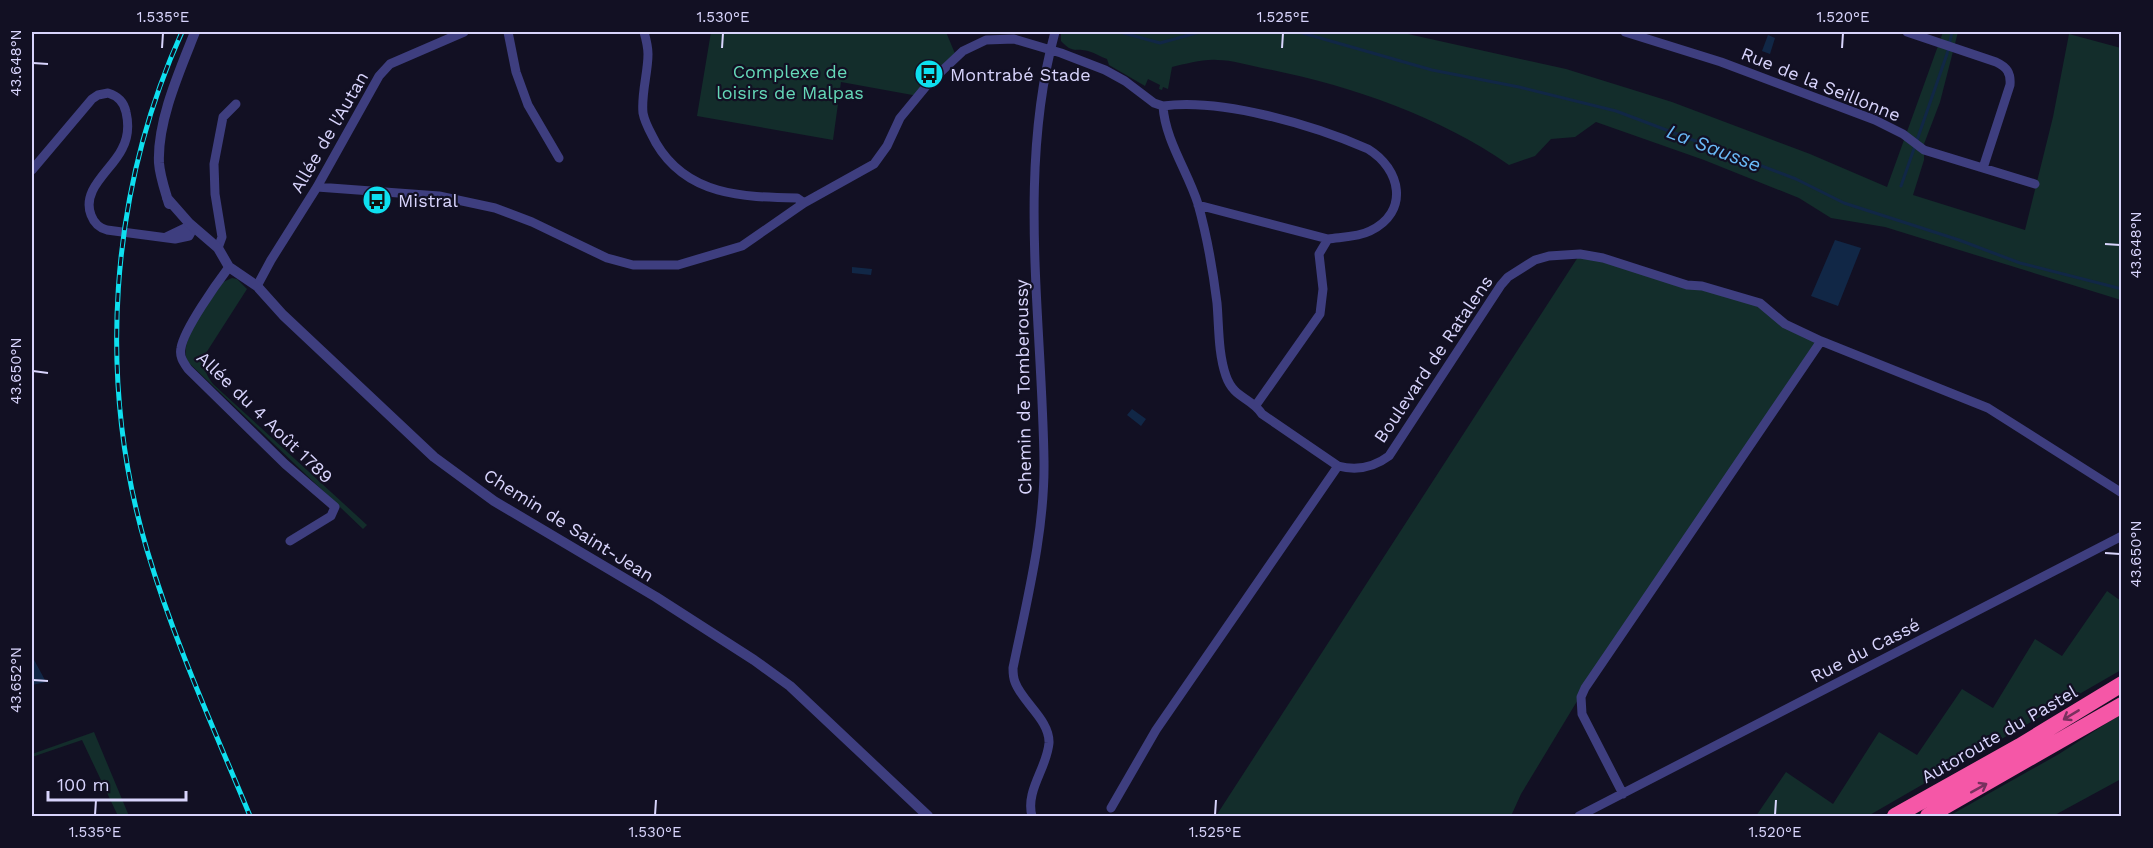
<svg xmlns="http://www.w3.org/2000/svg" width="2153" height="848" font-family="'Work Sans',sans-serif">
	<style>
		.green { fill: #132d2b }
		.water { fill: #112746 }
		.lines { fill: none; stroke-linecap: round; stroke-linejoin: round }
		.stream { stroke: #112746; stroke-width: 3 }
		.minor { stroke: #3e3e7f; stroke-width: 9 }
		.tertiary { stroke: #3e3e7f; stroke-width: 10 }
		.motorway { stroke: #f557a7; stroke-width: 16 }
		.rail-casing { stroke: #0edfef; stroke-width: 5 }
		.rail { stroke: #121023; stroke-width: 3; stroke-dasharray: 9; stroke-linecap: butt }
		.oneway { stroke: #78305e }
		.ticks { fill: none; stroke: #d8d4fc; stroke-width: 2 }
		.labels { text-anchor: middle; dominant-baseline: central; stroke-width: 4.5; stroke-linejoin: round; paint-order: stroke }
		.park-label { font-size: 18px; fill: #65d8b8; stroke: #121023 }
		.poi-label { font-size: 18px; fill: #d8d4fc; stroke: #121023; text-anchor: start }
		.street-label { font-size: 18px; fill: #d8d4fc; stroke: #121023 }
		.water-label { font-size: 20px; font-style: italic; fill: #69b9f6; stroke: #121023 }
		.neatline { fill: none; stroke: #d8d4fc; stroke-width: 2 }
		.ticks-label { font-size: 15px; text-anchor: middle; fill: #d8d4fc }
	</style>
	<rect width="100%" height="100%" fill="#121023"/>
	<path class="green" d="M711 32H946L956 56 918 96 841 82 833 140 697 116Z
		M1061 32H1399L1566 69 1672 102 1810 154 1887 187 1943 32H1958L1940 102 1924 144V160L1913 195 2025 230 2053 117 2069 34 2121 48V300L1885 227 1831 218 1799 198 1704 160 1596 122 1575 137 1551 139 1535 156 1509 165C1437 115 1348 85 1262 68 1248 65 1232 60 1217 60 1203 59 1186 64 1172 67L1168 89 1163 87 1162 90 1159 89 1160 85 1148 79 1145 86 1109 65 1107 59C1101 57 1095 53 1088 51 1076 48 1073 54 1061 41Z
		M1580 254 1760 303 1785 324 1821 341 1585 688 1521 794 1511 816H1216Z
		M232 278 237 279 247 289 206 353C202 366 205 373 213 384L367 525 363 529 188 362C176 342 212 300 223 282Z
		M2107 591 2121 601V670L1868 816H1756L1786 772 1833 804 1879 732 1917 755 1962 689 1993 708 2035 639 2062 656Z
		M2121 714V779L2053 816H1949L2059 754Z
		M94 732 129 816H118L82 740 32 757V754Z"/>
	<path class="water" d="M1768 35 1775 38 1770 54 1762 51Z
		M1835 240 1861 248 1838 306 1811 296Z
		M852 267 872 269 871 275 852 273Z
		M1132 409 1146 419 1141 426 1127 415Z
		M32 656 46 682 32 685Z"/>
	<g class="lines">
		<path class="stream" d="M1120 32 1160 43 1200 32
			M1299 32 1432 70 1519 87 1616 111 1796 179 1844 203 1959 240 2020 263 2122 289
			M1901 186 1947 54 1952 32"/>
		<path class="minor" d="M508 32 516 72 528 105 559 158
			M644 32C646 39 648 47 648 54 648 73 641 94 643 113 645 124 651 133 656 143 687 196 743 197 797 198L804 203
			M1625 32 1721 62 1875 120 1903 134 1924 150 2035 184
			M1907 32 1996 62C2007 67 2011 73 2010 85L1983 168
			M1163 106C1222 98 1313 125 1368 149 1401 169 1410 212 1370 231 1358 237 1342 237 1328 239L1319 254 1323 289 1320 314 1256 405
			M1163 106C1165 140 1188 172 1198 204 1207 236 1213 271 1217 303 1219 326 1218 353 1226 376 1234 399 1251 397 1262 414L1338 466
			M32 170 92 99 98 95 108 93C118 96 124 102 126 112 129 125 128 138 122 149 112 170 81 189 91 215 94 223 99 228 107 230L175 239 189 236 194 227
			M317 187 439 196 495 208 532 222 607 258 633 265H678L742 246 804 203 874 164 887 146 900 118 928 84 963 51 986 40 1014 39 1061 53 1105 70 1125 81 1154 103 1163 106
			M1198 205 1328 239
			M166 237 191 225
			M218 248 222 237 215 194 214 164 223 117 236 104
			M229 267C217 283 184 329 181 348 179 357 184 363 188 369L285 464 335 507 331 516 290 541
			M257 286 271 260 317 187 379 76 390 64 464 32
			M1623 794 1582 714 1581 697 1585 688 1821 341
			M1111 808 1156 730 1338 466C1357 471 1373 468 1389 456L1501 285 1508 277 1535 260 1549 256 1580 254 1603 258 1687 285 1702 286 1760 303 1785 324 1821 341 1988 408 2122 493
			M1032 816C1025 791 1047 768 1049 743 1050 720 1022 702 1015 682 1013 677 1013 672 1013 668 1027 600 1045 530 1044 461 1042 319 1017 171 1055 32
			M1579 816 2122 536"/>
		<path class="tertiary" d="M167 198 189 223 218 248 229 267 257 286 283 315 434 457 494 501 656 597 754 660 790 686 928 816
			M169 204C165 190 160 177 159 163 157 121 180 70 195 32"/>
		<path class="motorway" d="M1895 816 2020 746 2122 684
			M1928 816 2122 705"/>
		<g class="rail-casing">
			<path id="rail" d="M182 32C109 193 97 381 147 550 174 641 214 729 250 816"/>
		</g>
		<use href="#rail" class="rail"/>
	</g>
	<defs><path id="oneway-shaft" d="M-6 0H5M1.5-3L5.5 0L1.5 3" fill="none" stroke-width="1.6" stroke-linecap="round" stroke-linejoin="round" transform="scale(1.5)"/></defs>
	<g class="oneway">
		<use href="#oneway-shaft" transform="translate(2071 715) rotate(149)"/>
		<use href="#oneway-shaft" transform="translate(1979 788) rotate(-29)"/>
	</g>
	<path class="ticks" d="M162 48 163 33M722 48 723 33M1282 48 1283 33M1842 48 1843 33M33 63 48 64M2105 244 2120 245M33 371 48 373M2105 553 2120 554M33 680 48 681M95 815 96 800M655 815 656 800M1215 815 1216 800M1775 815 1776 800"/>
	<defs>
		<g id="bus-disc" transform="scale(1.5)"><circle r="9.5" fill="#0edfef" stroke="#121023"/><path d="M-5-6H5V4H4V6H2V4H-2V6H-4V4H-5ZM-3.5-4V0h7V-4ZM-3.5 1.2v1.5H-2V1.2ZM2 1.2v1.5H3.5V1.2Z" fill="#111"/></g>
	</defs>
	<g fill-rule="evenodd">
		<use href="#bus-disc" x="929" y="74"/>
		<use href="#bus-disc" x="377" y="200"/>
	</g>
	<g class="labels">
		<g class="park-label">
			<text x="790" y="71">Complexe de<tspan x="790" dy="21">loisirs de Malpas</tspan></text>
		</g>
		<g class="poi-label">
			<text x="950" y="74">Montrabé Stade</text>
			<text x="398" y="200">Mistral</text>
		</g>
		<g class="street-label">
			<text transform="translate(1821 84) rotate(22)">Rue de la Seillonne</text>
			<text transform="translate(329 132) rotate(-60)">Allée de l'Autan</text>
			<text transform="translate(1433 359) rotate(-56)">Boulevard de Ratalens</text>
			<text transform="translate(1023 387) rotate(-91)">Chemin de Tomberoussy</text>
			<text transform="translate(265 417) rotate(44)">Allée du 4 Août 1789</text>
			<text transform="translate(569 525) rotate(32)">Chemin de Saint-Jean</text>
			<text transform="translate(1865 650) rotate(-27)">Rue du Cassé</text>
			<text transform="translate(1999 734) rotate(-30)">Autoroute du Pastel</text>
		</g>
		<g class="water-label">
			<text transform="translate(1714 148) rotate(21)">La Sausse</text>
		</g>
	</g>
	<rect width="2153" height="848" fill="none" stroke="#121023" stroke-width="66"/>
	<path d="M48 791v9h138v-9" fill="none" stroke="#d8d4fc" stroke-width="3"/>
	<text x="57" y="791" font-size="18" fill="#d8d4fc" stroke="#121023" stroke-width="4.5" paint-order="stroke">100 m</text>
	<rect x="33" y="33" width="2087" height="782" class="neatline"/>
	<g class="ticks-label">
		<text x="163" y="22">1.535°E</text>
		<text x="723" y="22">1.530°E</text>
		<text x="1283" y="22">1.525°E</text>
		<text x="1843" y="22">1.520°E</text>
		<text transform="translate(16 63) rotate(-90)" y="5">43.648°N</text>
		<text transform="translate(2136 245) rotate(-90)" y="5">43.648°N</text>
		<text transform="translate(16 371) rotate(-90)" y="5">43.650°N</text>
		<text transform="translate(2136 554) rotate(-90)" y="5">43.650°N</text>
		<text transform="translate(16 680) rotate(-90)" y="5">43.652°N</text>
		<text x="95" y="837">1.535°E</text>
		<text x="655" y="837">1.530°E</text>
		<text x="1215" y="837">1.525°E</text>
		<text x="1775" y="837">1.520°E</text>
	</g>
</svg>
